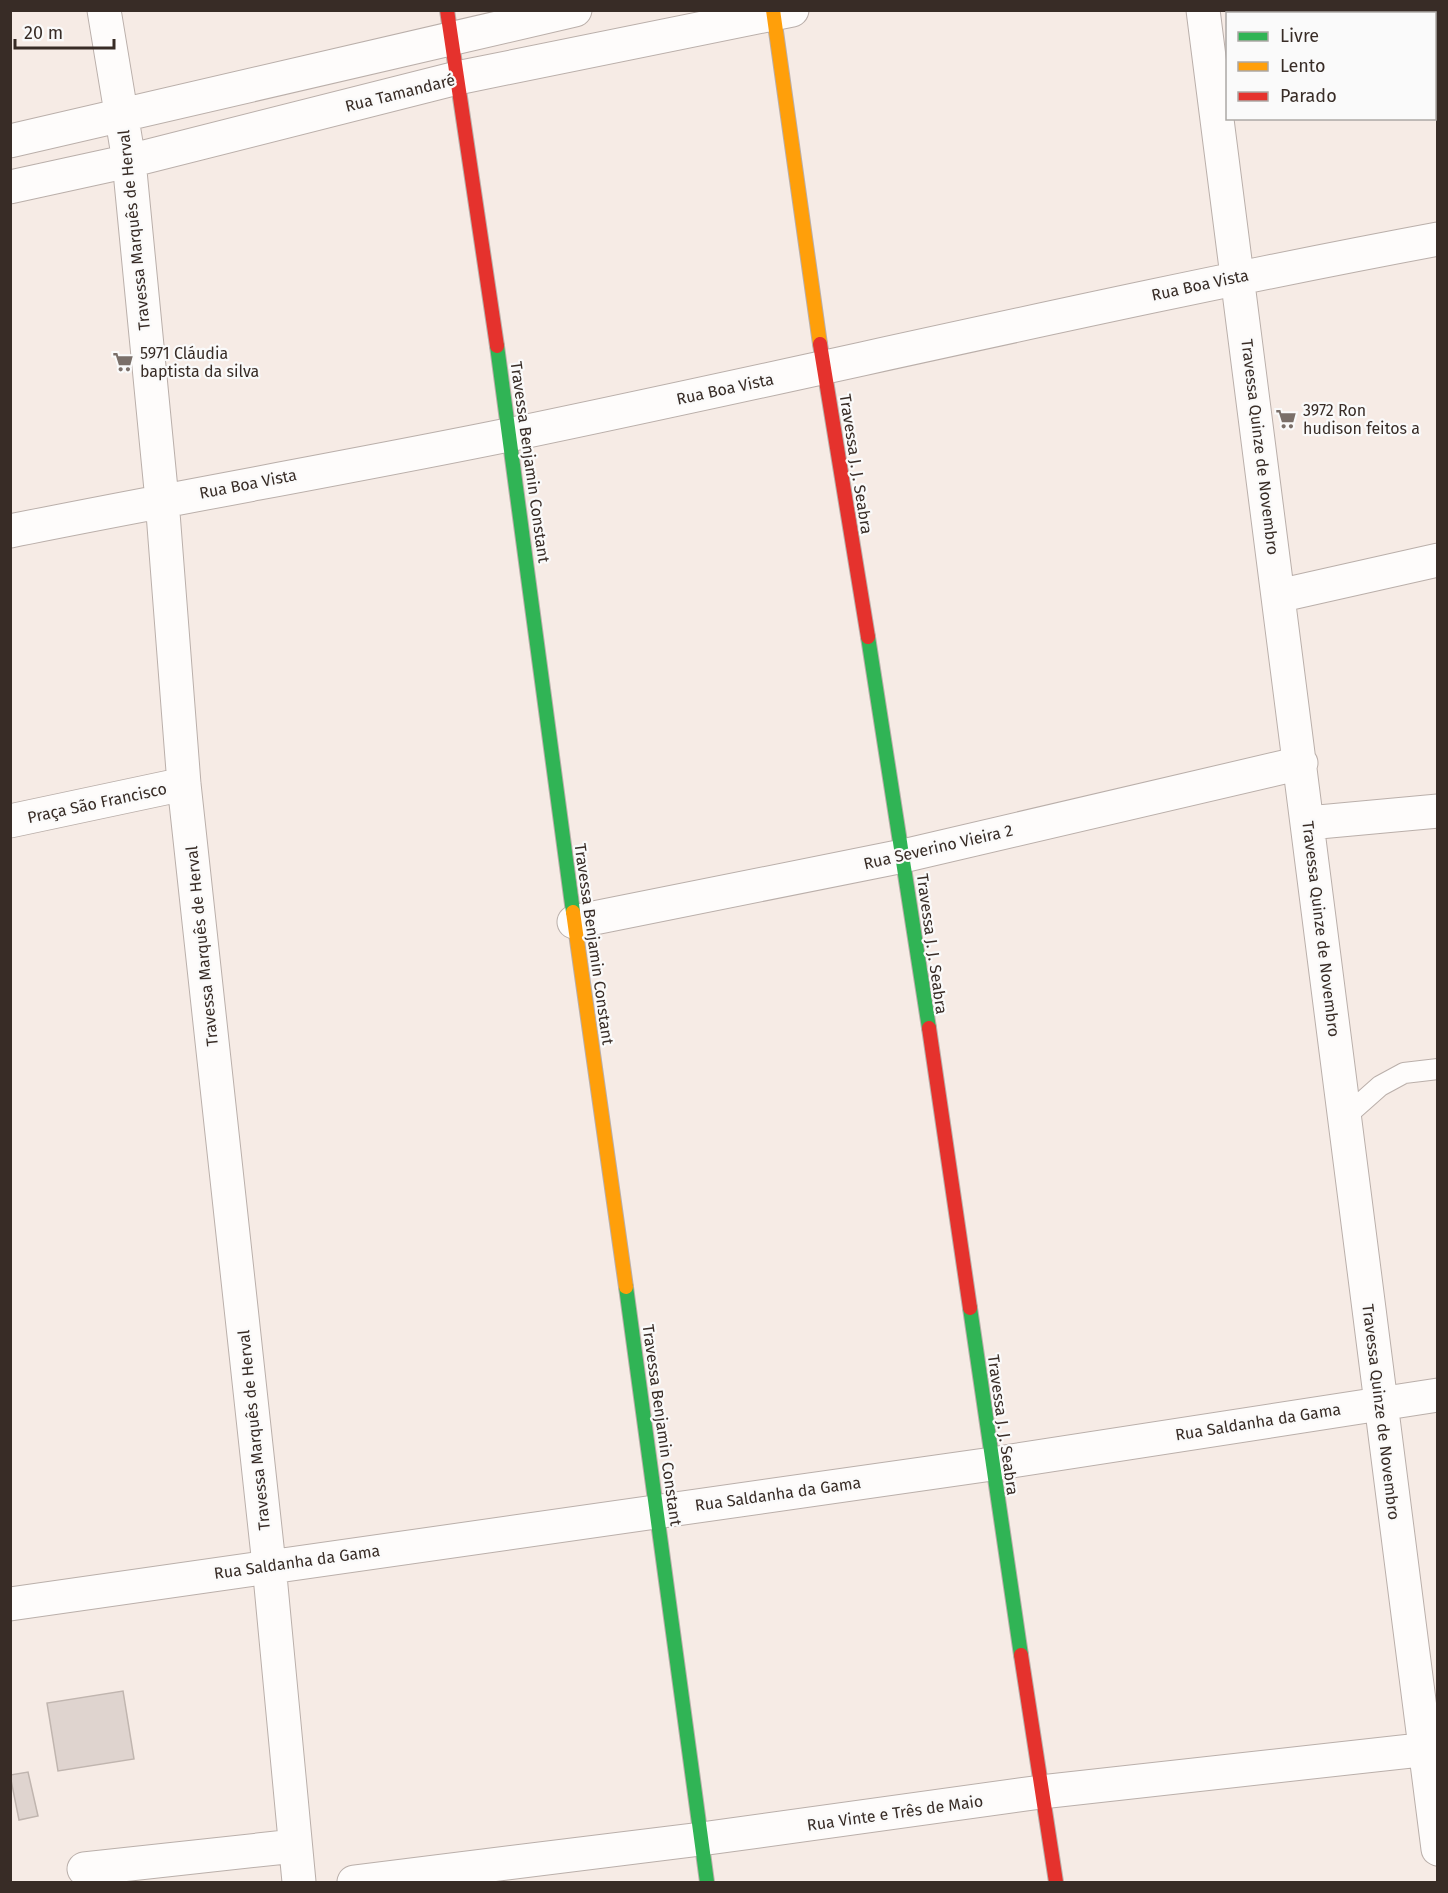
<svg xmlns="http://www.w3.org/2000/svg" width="1448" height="1893" font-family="'Fira Sans',sans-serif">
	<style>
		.building { fill: #dfd4cf; stroke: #c0b5af; stroke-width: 1.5 }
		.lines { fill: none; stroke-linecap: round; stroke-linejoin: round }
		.lane-casing { stroke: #baafaa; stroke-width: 22 }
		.street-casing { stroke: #baafaa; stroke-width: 35 }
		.fast-casing { stroke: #baafaa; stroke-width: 16 }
		.slow-casing { stroke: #baafaa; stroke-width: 16 }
		.jam-casing { stroke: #baafaa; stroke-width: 16 }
		.lane { stroke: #fefcfb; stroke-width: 20 }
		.street { stroke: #fefcfb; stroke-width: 33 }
		.fast { stroke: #30b455; stroke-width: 14 }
		.slow { stroke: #ff9f0a; stroke-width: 14 }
		.jam { stroke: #e5322d; stroke-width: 14 }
		.labels { text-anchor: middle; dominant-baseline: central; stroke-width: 4.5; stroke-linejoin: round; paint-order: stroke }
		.street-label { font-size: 16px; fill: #382c26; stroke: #fafafa }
		.poi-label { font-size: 16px; fill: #382c26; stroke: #fafafa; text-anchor: start }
	</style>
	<rect width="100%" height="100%" fill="#f6ebe5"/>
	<path class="building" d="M123 1691 134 1759 58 1771 47 1703Z
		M28 1772 38 1816 19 1820 10 1775Z"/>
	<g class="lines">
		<g class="lane-casing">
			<path id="lane" d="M1345 1117 1380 1086 1404 1073 1438 1069"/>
		</g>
		<g class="street-casing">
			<path id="street" d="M104 10 129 161 162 500 184 784 269 1565 299 1882
				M1203 10 1438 1849
				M10 141 575 10
				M10 187 129 161 457 78 792 10
				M10 531C178 497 346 468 513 434 822 370 1128 297 1438 239
				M1278 596 1438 560
				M10 821 184 784
				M1308 823 1438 811
				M574 922 903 856 1301 763
				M10 1604 992 1464 1438 1395
				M84 1869 295 1846
				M354 1882 701 1839 1041 1792 1438 1748"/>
		</g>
		<g class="fast-casing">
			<path id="fast" d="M497 346 573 912
				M868 637 929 1028
				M626 1287 707 1882
				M970 1308 1021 1655"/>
		</g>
		<g class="slow-casing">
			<path id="slow" d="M773 10 820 344
				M573 912 626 1287"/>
		</g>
		<g class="jam-casing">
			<path id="jam" d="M447 10 497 346
				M820 344 868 637
				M929 1028 970 1308
				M1021 1655 1056 1882"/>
		</g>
		<use href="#lane" class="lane"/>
		<use href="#street" class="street"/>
		<use href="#fast" class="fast"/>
		<use href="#slow" class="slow"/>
		<use href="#jam" class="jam"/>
	</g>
	<defs>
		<g id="supermarket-bare" transform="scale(1.62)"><path d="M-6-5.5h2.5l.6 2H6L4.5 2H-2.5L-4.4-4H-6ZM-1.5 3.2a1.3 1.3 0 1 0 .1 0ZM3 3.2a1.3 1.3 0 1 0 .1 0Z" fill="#7a6f69" stroke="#fafafa" stroke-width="2.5" paint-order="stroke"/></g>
	</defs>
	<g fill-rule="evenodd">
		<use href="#supermarket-bare" x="123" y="362"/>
		<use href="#supermarket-bare" x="1286" y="419"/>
	</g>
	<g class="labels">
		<g class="street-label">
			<text transform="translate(400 93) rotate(-14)">Rua Tamandaré</text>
			<text transform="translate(134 230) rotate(-96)">Travessa Marquês de Herval</text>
			<text transform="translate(1200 285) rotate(-12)">Rua Boa Vista</text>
			<text transform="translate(725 389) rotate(-12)">Rua Boa Vista</text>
			<text transform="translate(1260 447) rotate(83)">Travessa Quinze de Novembro</text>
			<text transform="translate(530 462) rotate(82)">Travessa Benjamin Constant</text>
			<text transform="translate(856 464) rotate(81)">Travessa J. J. Seabra</text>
			<text transform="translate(248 484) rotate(-11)">Rua Boa Vista</text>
			<text transform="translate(97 803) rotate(-12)">Praça São Francisco</text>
			<text transform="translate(938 847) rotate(-13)">Rua Severino Vieira 2</text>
			<text transform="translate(1321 929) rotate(83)">Travessa Quinze de Novembro</text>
			<text transform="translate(594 944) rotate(82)">Travessa Benjamin Constant</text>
			<text transform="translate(932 944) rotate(82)">Travessa J. J. Seabra</text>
			<text transform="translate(202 946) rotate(-96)">Travessa Marquês de Herval</text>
			<text transform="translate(1381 1412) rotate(83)">Travessa Quinze de Novembro</text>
			<text transform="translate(1258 1422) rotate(-9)">Rua Saldanha da Gama</text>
			<text transform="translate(662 1425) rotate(82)">Travessa Benjamin Constant</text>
			<text transform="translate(1003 1425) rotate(82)">Travessa J. J. Seabra</text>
			<text transform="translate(254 1430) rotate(-96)">Travessa Marquês de Herval</text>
			<text transform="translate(778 1494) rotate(-8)">Rua Saldanha da Gama</text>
			<text transform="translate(297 1562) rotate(-8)">Rua Saldanha da Gama</text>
			<text transform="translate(895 1813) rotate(-8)">Rua Vinte e Três de Maio</text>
		</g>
		<g class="poi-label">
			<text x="140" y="353">5971 Cláudia<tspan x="140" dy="18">baptista da silva</tspan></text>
			<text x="1303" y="410">3972 Ron<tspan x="1303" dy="18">hudison feitos a</tspan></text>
		</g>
	</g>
	<rect width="1448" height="1893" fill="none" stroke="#382c26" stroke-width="24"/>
	<rect x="1226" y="12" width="210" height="108" fill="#fafafa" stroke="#aca8a5" stroke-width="1.5"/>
	<rect x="1238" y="32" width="30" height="9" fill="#30b455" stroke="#aca8a5" stroke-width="1.5"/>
	<text x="1280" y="42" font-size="18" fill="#382c26">Livre</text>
	<rect x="1238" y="62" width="30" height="9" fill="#ff9f0a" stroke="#aca8a5" stroke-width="1.5"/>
	<text x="1280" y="72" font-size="18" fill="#382c26">Lento</text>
	<rect x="1238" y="92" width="30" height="9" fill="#e5322d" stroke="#aca8a5" stroke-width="1.5"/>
	<text x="1280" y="102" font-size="18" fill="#382c26">Parado</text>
	<path d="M15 39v9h99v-9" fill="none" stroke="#382c26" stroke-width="3"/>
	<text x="24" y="39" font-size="18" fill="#382c26" stroke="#fafafa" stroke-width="4.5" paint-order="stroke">20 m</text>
</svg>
